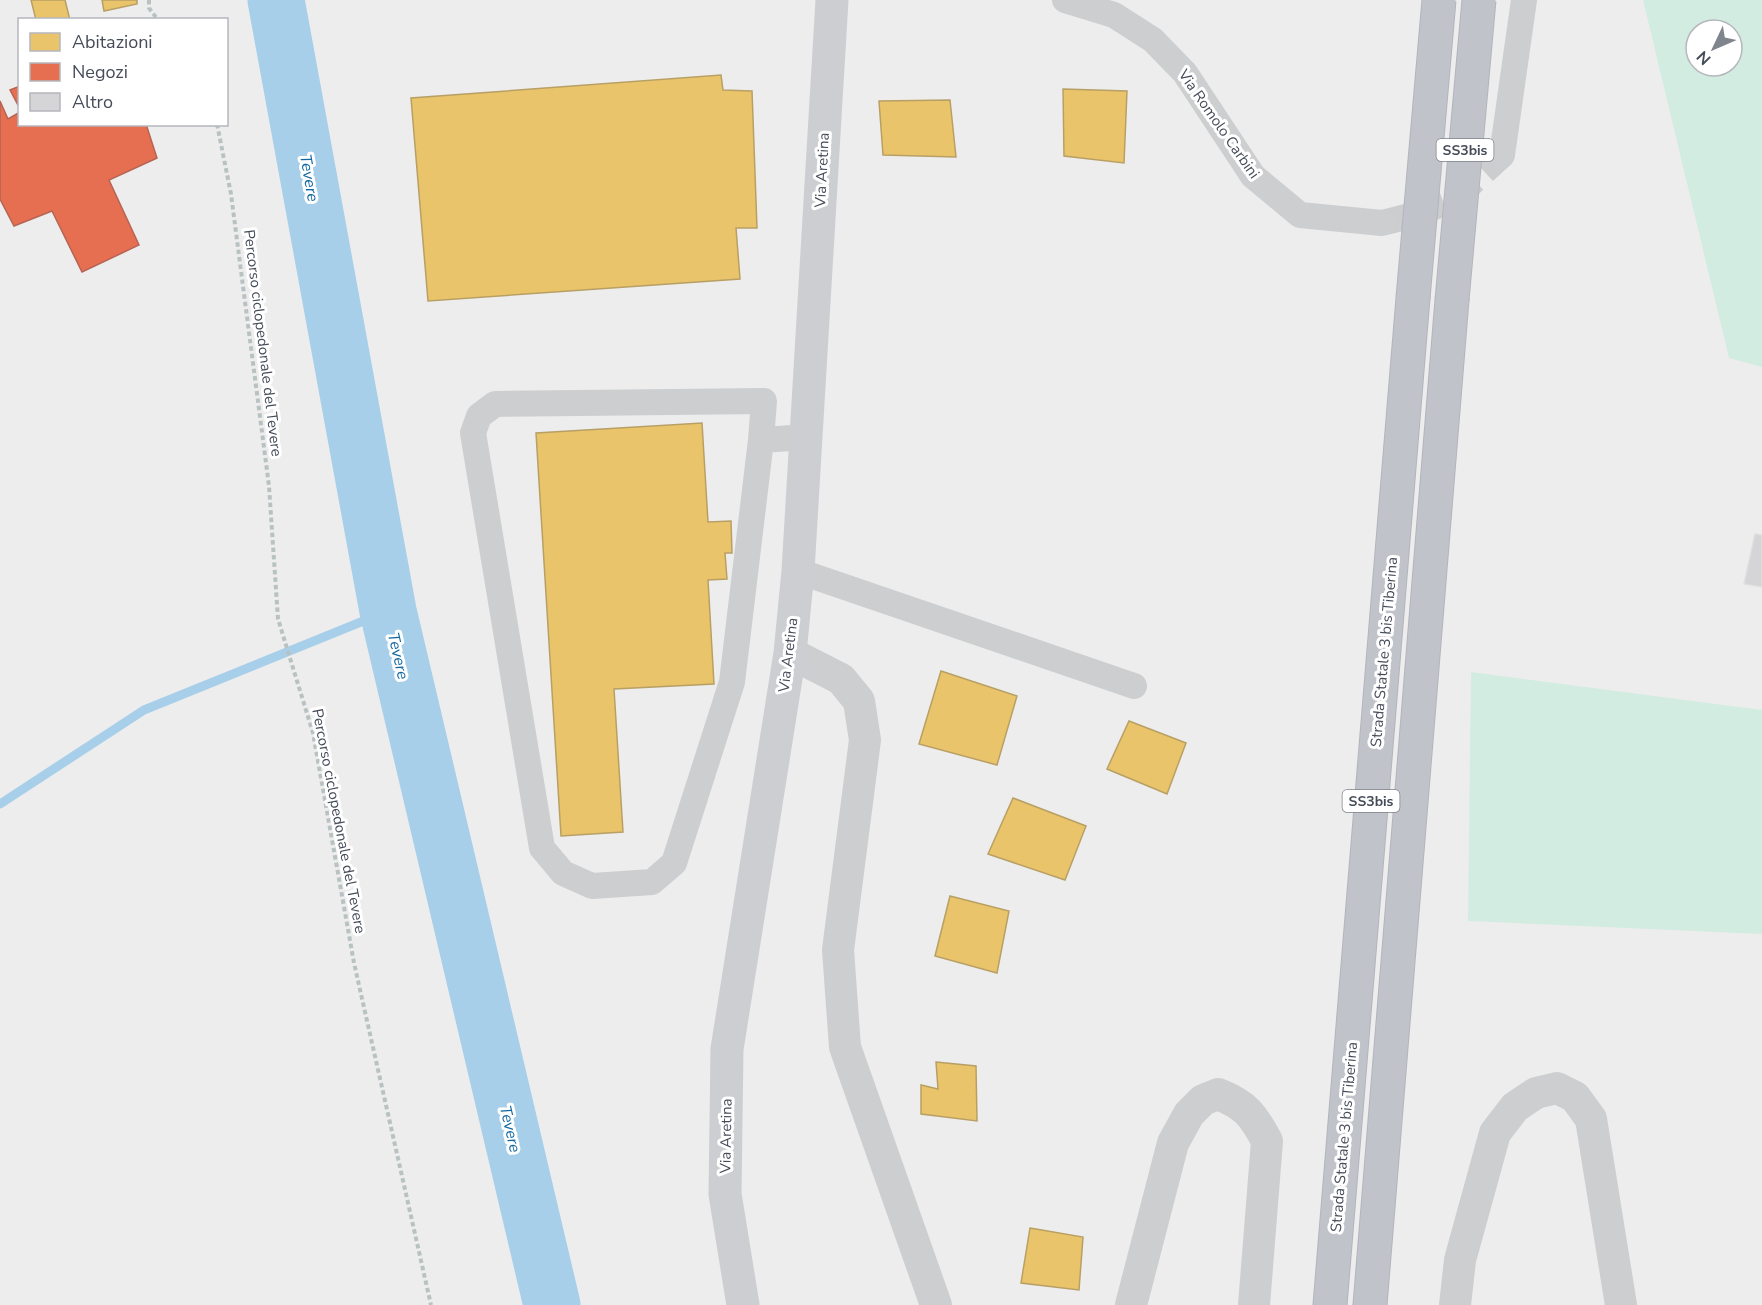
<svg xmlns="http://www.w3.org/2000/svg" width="1762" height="1305" font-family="'Nunito Sans',sans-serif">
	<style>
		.green { fill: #d2ece1; fill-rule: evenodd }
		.homes { fill: #e9c46a; stroke: #b8a065; stroke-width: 1.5 }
		.shops { fill: #e76f51; stroke: #b66453; stroke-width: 1.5 }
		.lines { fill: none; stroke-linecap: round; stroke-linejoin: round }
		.stream { stroke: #a8cfea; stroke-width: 9 }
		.river { stroke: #a8cfea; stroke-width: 57 }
		.building { fill: #d5d5d7; stroke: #dfdfe0; stroke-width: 1.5 }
		.minor-tunnel { stroke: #cccdcf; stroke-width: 26; stroke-dasharray: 26 13; stroke-linecap: butt }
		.trunk-casing { stroke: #b3b5bd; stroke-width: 35 }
		.path { stroke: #b8c2c2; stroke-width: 4; stroke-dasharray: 4.5 3; stroke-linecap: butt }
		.minor { stroke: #ccced0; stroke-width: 26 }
		.tertiary { stroke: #ccced0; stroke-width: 32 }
		.secondary { stroke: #ccced2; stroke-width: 33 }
		.trunk { stroke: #c0c3ca; stroke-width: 33 }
		.trunk-bridge-casing { stroke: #b3b5bd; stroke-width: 35; stroke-linecap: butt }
		.trunk-bridge { stroke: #c0c3ca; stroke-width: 33 }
		.labels { text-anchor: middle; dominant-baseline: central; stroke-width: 6; stroke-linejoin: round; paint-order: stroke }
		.shield { fill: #fff; stroke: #7d828b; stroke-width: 1.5 }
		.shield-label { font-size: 14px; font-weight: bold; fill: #454c59 }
		.street-label { font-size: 15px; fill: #454c59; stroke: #fff }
		.water-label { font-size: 16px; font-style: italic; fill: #1167a0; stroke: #fff }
	</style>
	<rect width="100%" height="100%" fill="#eeeded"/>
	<path class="green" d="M1643 0H1762V367L1729 358ZM1696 30H1732V66H1696Z
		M1471 672 1762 710V934L1468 921Z"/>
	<path class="homes" d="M31 0H65L70 20H36Z
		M102 0H137V4L104 11Z
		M721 75 723 90 752 91 757 228H736L740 279 428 301 411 98Z
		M1063 89 1127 91 1124 163 1064 156Z
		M950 100 956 157 883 155 879 101Z
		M702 423 708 522 731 521 732 553H725L727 579 708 580 714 684 614 689 623 832 561 836 536 433Z
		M941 671 1017 696 997 765 919 744Z
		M1129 721 1186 743 1167 794 1107 769Z
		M1013 798 1086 826 1065 880 988 854Z
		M950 896 1009 911 997 973 935 956Z
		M936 1062 976 1066 977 1121 921 1114V1085L938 1089Z
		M1030 1228 1083 1237 1079 1290 1021 1283Z"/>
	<path class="shops" d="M20 86V109L10 90Z
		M0 101 8 119 20 112V124H146L157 158 109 180 139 245 82 272 52 211 14 226 0 199Z"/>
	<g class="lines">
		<path class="stream" d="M0 804 144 710 388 611"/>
		<path class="river" d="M276 0 388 611 552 1305"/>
	</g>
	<path class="building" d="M1755 534 1762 535V587L1744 584Z"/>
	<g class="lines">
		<path class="minor-tunnel" d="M1382 223 1410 216 1453 200 1502 155"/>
		<g class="trunk-casing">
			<path id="trunk" d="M1330 1305 1413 298
				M1370 1305 1452 300"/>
		</g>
		<path class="path" d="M149 0V8L158 20
			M217 124 231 194 269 486 278 619 313 733 354 963 431 1305"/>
		<path class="minor" d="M1065 0 1114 15 1153 40 1185 73 1253 176 1300 215 1382 223
			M1502 155 1524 0
			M761 440 764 401 495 404 479 416 473 433 542 848 563 873 592 886 652 882 674 863 732 682 761 440 806 437
			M798 571 1134 686"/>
		<path class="tertiary" d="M790 653 841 679 859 701 865 740 838 950 845 1047 936 1305
			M1131 1305 1173 1143 1189 1114 1203 1100 1218 1094C1246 1105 1253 1115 1267 1141L1254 1305
			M1455 1305 1460 1260 1495 1133 1515 1107 1536 1093 1557 1088 1575 1097 1591 1119 1621 1305"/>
		<path class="secondary" d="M743 1305 725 1194 727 1049 790 653 798 571 832 0"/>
		<use href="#trunk" class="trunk"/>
		<g class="trunk-bridge-casing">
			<path id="trunk-bridge" d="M1413 298 1439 0
				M1452 300 1479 0"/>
		</g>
		<use href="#trunk-bridge" class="trunk-bridge"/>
	</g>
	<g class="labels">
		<g class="shield">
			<rect x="1436.5" y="139" width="57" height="22" rx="4.5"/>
			<rect x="1342.5" y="790" width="57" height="22" rx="4.5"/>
		</g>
		<g class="shield-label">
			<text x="1465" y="150">SS3bis</text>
			<text x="1371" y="801">SS3bis</text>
		</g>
		<g class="street-label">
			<text transform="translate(1219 124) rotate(55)">Via Romolo Carbini</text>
			<text transform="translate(822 170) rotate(-87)">Via Aretina</text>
			<text transform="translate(263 343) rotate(83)">Percorso ciclopedonale del Tevere</text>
			<text transform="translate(1384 652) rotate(-85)">Strada Statale 3 bis Tiberina</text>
			<text transform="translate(788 655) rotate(-83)">Via Aretina</text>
			<text transform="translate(339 821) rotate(79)">Percorso ciclopedonale del Tevere</text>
			<text transform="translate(726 1136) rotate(-89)">Via Aretina</text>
			<text transform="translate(1344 1137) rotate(-85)">Strada Statale 3 bis Tiberina</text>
		</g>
		<g class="water-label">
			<text transform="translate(309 178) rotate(80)">Tevere</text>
			<text transform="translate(398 656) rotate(77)">Tevere</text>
			<text transform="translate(510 1129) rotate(77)">Tevere</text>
		</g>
	</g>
	<rect x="18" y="18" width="210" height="108" fill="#ffffff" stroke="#b5b7bd" stroke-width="1.5"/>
	<rect x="30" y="33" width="30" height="18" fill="#e9c46a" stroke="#b5b7bd" stroke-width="1.5"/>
	<text x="72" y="48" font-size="18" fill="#454c59">Abitazioni</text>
	<rect x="30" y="63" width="30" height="18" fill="#e76f51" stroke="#b5b7bd" stroke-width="1.5"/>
	<text x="72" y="78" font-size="18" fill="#454c59">Negozi</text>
	<rect x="30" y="93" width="30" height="18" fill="#d5d5d7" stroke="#b5b7bd" stroke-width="1.5"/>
	<text x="72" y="108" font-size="18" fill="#454c59">Altro</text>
	<g transform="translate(1714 48) rotate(226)"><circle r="28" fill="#ffffff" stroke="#b5b7bd" stroke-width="1.5"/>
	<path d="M0-4.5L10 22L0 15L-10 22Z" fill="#80848d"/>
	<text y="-9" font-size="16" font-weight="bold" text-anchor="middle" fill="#454c59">N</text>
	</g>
</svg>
